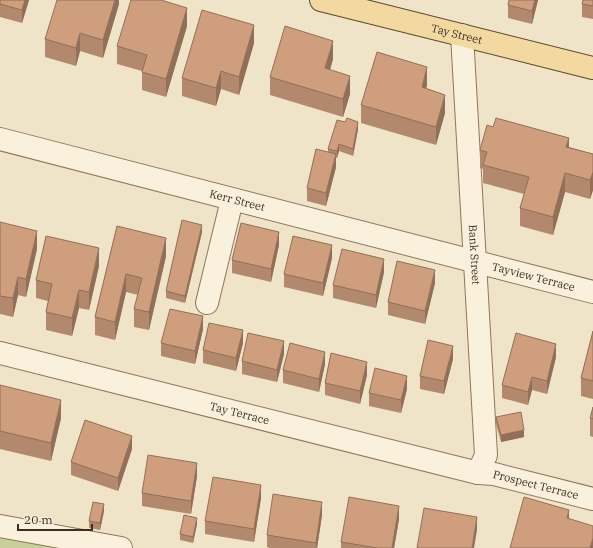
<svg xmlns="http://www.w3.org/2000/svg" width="593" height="548" font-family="'IBM Plex Serif',serif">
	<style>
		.green { fill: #c9cf9b }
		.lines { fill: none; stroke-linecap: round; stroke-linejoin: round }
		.minor-casing { stroke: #8d765c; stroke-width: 24 }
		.major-casing { stroke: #5b4430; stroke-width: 24 }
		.minor { stroke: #faf1dc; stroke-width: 22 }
		.major { stroke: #f3d9a0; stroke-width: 22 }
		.wall { fill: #b2896c }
		.shaded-wall { fill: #916f58 }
		.building { fill: #cf9f7d; stroke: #916f58 }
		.labels { text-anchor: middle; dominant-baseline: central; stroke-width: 3.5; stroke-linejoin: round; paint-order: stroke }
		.street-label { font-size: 11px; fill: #3d2e20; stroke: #f7eed8 }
	</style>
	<rect width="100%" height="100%" fill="#f0e4c8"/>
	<path class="green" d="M0 529 58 537 59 548H0Z"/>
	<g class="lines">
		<g class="minor-casing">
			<g id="minor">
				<path id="s1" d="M462 35 486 455 478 473"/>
				<path id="s2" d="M0 139 593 292"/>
				<path d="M207 303 232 200"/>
				<path id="s3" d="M0 353 478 473 494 474 593 499"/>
				<path d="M0 526 121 548"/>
			</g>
		</g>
		<g class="major-casing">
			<g id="major">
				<path id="s4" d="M321 0 593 68"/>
			</g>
		</g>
		<use href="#minor" class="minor"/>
		<use href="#major" class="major"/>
	</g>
	<path class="wall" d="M0 0H29L22 23 0 17Z
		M119 0V4L103 58 80 51 76 66 45 57V39Z
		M509 0H538L532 24 508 18V5Z
		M593 0V19L582 17V4Z
		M187 26 166 97 142 90V71L117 64V46Z
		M254 43 239 95 221 89 216 106 182 96V78Z
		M333 59 330 70 350 94 343 117 270 95V77Z
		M427 85 426 89 445 113 436 145 361 123V105Z
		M345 122 358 129 353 156 339 151 337 158H336V167L326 206 307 201V188L328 152V149Z
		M569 147 593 154V190L590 199 565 192 553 235 520 226V208L524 194 483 183V169L480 168V150Z
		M0 222 37 249 26 297 18 295 13 317 0 314Z
		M117 226 166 256 149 330 134 327V309L138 295 126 292 115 340 95 335V317Z
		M202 232 185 303 166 298V291Z
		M279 245 271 282 232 273V260Z
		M332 258 323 296 284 287V274Z
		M99 266 89 310 79 308 72 336 46 330V312L48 301 36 298V280Z
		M384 272 376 308 333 298V285Z
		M435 283 425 324 388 315V302Z
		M203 329 195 364 161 356V343Z
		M593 331V399L581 396V378Z
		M243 343 236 371 203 363V350Z
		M284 354 277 382 242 374V361Z
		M556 357 547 394 532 390 528 405 502 398V385Z
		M453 359 444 394 420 389V376Z
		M325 364 319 392 283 383V370Z
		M367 375 360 404 325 395V383Z
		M0 385 61 418 51 461 0 449Z
		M407 389 401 413 369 406V393Z
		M593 407V437L590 436V418Z
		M496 417 524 437 501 442 496 424Z
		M132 449 118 491 71 475V462Z
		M197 476 191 514 142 506V493Z
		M261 498 254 542 205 534V521Z
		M104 511 100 530 89 528V521Z
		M322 515 317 548H270L267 547V535Z
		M399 519 394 548H341V542Z
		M197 524 193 543 180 540V534Z"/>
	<path class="shaded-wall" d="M25 0H29L22 23V10Z
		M115 0H119V4L103 58V40Z
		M535 0H538L532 24V11Z
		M187 8V26L166 97V79Z
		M254 25V43L239 95V77Z
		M80 33V51L76 66V48Z
		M333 41V59L325 86V68Z
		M427 67V85L422 105V87Z
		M221 71V89L216 106V88Z
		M350 76V94L343 117V99Z
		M445 95V113L436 145V127Z
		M358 122V129L353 156V149Z
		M569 138V156L566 147Z
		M339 144V151L337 158V151Z
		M336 154V167L326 206V193Z
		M593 172V190L590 199V180Z
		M565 173V192L553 235V217Z
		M202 225V232L185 303V296Z
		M37 231V249L26 297V279Z
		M279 232V245L271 282V269Z
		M166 238V256L149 330V312Z
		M332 245V258L323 296V283Z
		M99 248V266L89 310V292Z
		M384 259V272L376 308V295Z
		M435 270V283L425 324V311Z
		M126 274V292L115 340V322Z
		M18 277V295L13 317V298Z
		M79 290V308L72 336V318Z
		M203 316V329L195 364V351Z
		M243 330V343L236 371V358Z
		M284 341V354L277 382V370Z
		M556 344V357L547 394V381Z
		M453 346V359L444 394V381Z
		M325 352V364L319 392V379Z
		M367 362V375L360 404V391Z
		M407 376V389L401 413V400Z
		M532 377V390L528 405V392Z
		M61 400V418L51 461V443Z
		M524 430V437L501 442V435Z
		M132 436V449L118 491V478Z
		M197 463V476L191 514V501Z
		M261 485V498L254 542V529Z
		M322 502V515L317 548H316V543Z
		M104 504V511L100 530V523Z
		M399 506V519L394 548H392Z
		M569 510V528L567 518Z
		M477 517V530L474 548H472Z
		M197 518V524L193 543V537Z
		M593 538V548H590Z"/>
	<path class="building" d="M0 0H25L22 10 0 4Z
		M57 0H115L103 40 80 33 76 48 45 39Z
		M131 0H161L187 8 166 79 142 72 147 55 117 46Z
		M509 0H535L532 11 508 5Z
		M583 0H593V6L582 4Z
		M202 10 254 25 239 77 221 71 216 88 182 78Z
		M285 26 333 41 325 68 350 76 343 99 270 77Z
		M377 52 427 67 422 87 445 95 436 127 361 105Z
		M347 118 358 122 353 149 339 144 337 151 328 149 337 120 345 122Z
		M496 118 569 138 566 147 593 154V172L590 180 565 173 553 217 520 208 529 177 483 165 487 152 480 150 487 125 493 127Z
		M316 149 336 154 326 193 307 188Z
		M182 220 202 225 185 296 166 291Z
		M0 222 37 231 26 279 18 277 13 298 0 296Z
		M241 223 279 232 271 269 232 260Z
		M117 226 166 238 149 312 134 309 142 278 126 274 115 322 95 317Z
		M46 236 99 248 89 292 79 290 72 318 46 312 52 284 36 280Z
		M293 236 332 245 323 283 284 274Z
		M342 249 384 259 376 295 333 285Z
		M397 261 435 270 425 311 388 302Z
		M170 309 203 316 195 351 161 343Z
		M209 323 243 330 236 358 203 350Z
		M593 331V381L581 378Z
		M248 333 284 341 277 370 242 361Z
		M516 333 556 344 547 381 532 377 528 392 502 385Z
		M428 340 453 346 444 381 420 376Z
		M290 343 325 352 319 379 283 370Z
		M331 353 367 362 360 391 325 383Z
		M375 368 407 376 401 400 369 393Z
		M0 385 61 400 51 443 0 431Z
		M593 407V419L590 418Z
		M521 412 524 430 501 435 496 417Z
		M85 420 132 436 118 478 71 462Z
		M148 455 197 463 191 501 142 493Z
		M213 477 261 485 254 529 205 521Z
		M273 494 322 502 316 543 267 535Z
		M349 497 399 506 392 548H378L341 542Z
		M524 497 569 510 567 518 593 526V538L590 548H510Z
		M93 502 104 504 100 523 89 521Z
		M424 508 477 517 472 548H417Z
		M184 515 197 518 193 537 180 534Z"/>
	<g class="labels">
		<g class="street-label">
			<text stroke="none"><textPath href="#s4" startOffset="140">Tay Street</textPath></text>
			<text stroke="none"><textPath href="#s2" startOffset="245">Kerr Street</textPath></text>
			<text stroke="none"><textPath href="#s1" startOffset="220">Bank Street</textPath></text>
			<text stroke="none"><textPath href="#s2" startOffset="551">Tayview Terrace</textPath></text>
			<text stroke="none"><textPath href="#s3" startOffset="247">Tay Terrace</textPath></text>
			<text stroke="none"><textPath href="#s3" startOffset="552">Prospect Terrace</textPath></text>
		</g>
	</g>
	<path d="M18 524v6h74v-6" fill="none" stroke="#3d2e20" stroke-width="2"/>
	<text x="24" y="524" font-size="12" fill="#3d2e20" stroke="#f7eed8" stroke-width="3" paint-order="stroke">20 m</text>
</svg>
